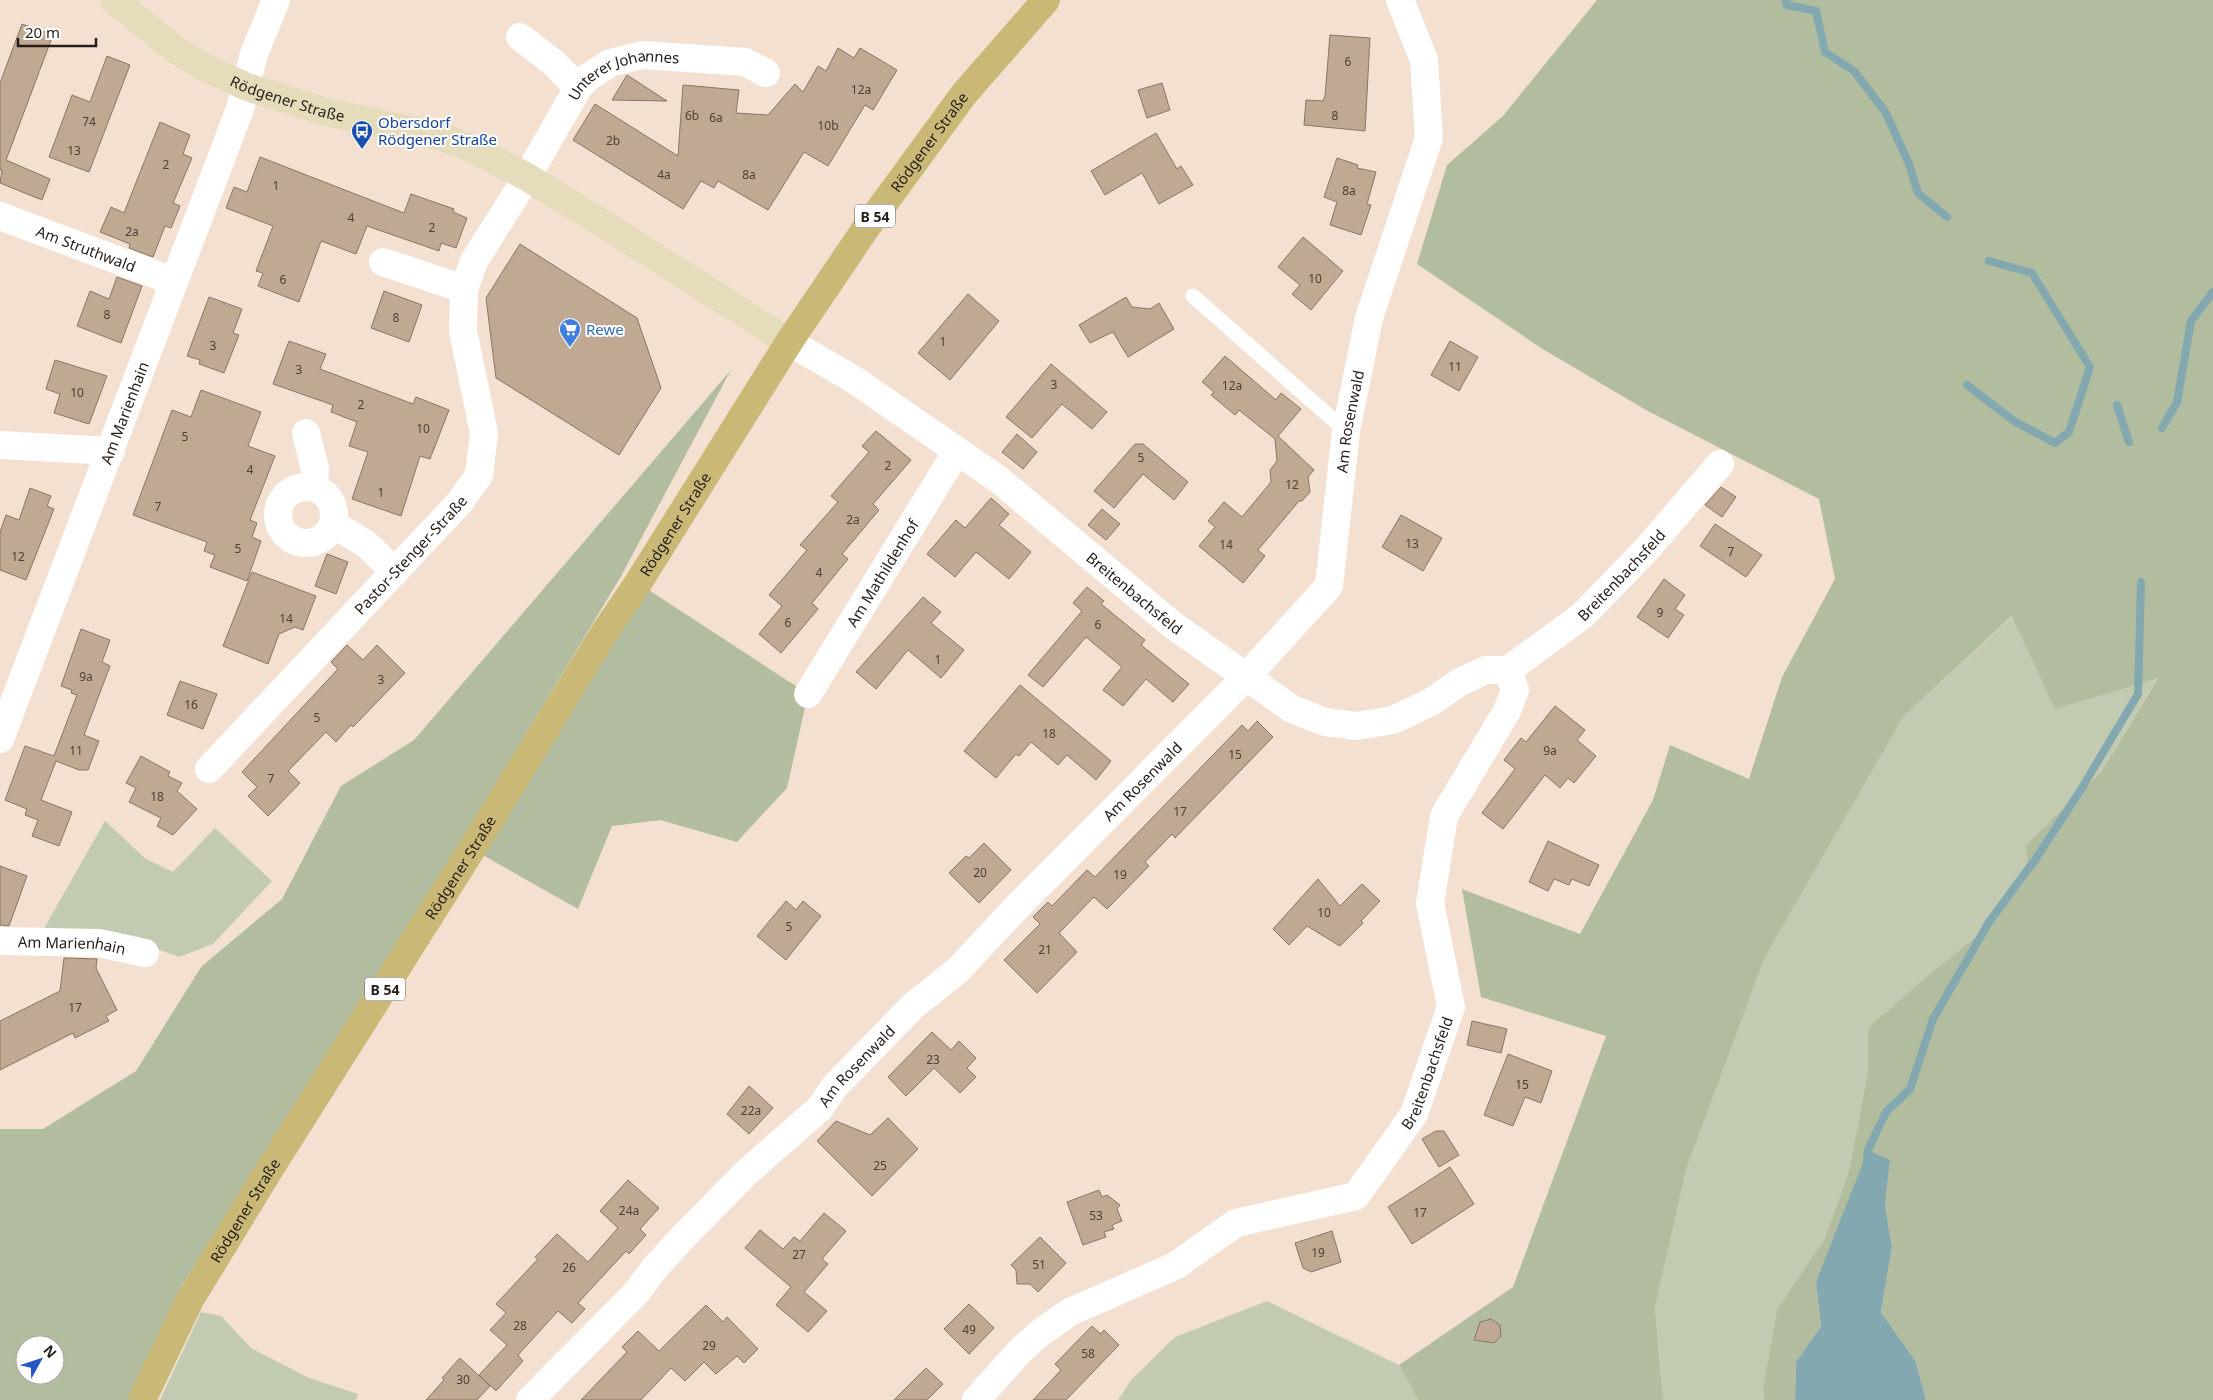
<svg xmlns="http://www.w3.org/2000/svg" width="2213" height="1400" font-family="'Noto Sans',sans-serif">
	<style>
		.green { fill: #c2cbb1 }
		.forest { fill: #b2bc9e; fill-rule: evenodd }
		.water { fill: #83a8af }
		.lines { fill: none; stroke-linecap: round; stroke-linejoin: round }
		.stream { stroke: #83a8af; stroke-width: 8 }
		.building { fill: #c0a992; stroke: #857667 }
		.lane { stroke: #fff; stroke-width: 15 }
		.street { stroke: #fff; stroke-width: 28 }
		.secondary { stroke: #e4dcbb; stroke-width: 28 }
		.primary { stroke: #cab976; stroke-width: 28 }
		.labels { text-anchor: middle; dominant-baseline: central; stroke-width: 4; stroke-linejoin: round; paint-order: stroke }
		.number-label { font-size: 12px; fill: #4c4136 }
		.shield { fill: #fff; stroke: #66625d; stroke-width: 1 }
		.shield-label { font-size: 14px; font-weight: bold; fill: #251e18 }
		.street-label { font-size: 15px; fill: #251e18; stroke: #fff }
		.transit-label { font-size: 15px; fill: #164399; stroke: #fff; text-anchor: start }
		.shop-label { font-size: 15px; fill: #366cbe; stroke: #fff; text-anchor: start }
	</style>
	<rect width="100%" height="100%" fill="#f4e0d1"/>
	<path class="green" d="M2013 616 2158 677 2102 771 2026 846 2030 874 1990 926 1927 976 1868 1028V1071L1849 1171 1824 1240 1777 1309 1763 1389 1764 1400H1663L1655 1308 1686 1170 1765 957 1904 716Z
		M105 821 146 859 173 872 215 828 272 881 213 944 179 957 135 941 42 932Z
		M1267 1301 1399 1365 1418 1400H1118L1131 1380 1175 1337Z
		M201 1312 221 1316 251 1348 309 1378 358 1394 356 1400H160Z"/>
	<path class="forest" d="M1597 0H2213V1400H1926L1916 1362 1881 1312 1892 1247 1885 1206 1890 1160 1816 1282 1821 1326 1796 1362 1795 1400H1764L1763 1389 1777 1309 1824 1240 1849 1171 1868 1071V1028L1927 976 1990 926 2030 874 2025 846 2102 771 2158 678 2055 709 2012 616 1904 716 1765 957 1686 1170 1655 1308 1663 1400H1418L1399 1365 1513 1287 1606 1036 1481 997 1462 889 1580 934 1653 800 1670 745 1749 779 1782 677 1835 579 1819 499 1646 410 1541 348 1417 264 1447 165 1503 116Z
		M731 370 620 578 454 854 180 1289 132 1400H0V1129H43L136 1071 201 967 282 899 341 786 414 740ZM25 1345H55V1375H25Z
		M638 583 808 694 787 788 737 842 660 820 612 826 578 909 472 849Z"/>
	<path class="water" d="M1868 1150 1890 1160 1885 1206 1892 1247 1881 1312 1916 1362 1926 1400H1795L1796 1362 1821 1326 1816 1282Z"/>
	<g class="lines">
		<path class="stream" d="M1786 0 1787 5 1816 11 1825 52 1854 71 1886 113 1909 164 1918 193 1947 217
			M1967 385 2014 421 2055 443 2069 432 2090 367 2032 273 1989 261
			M2117 405 2129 442
			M2162 428 2177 402 2191 321 2213 292
			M1867 1160 1868 1150 1886 1112 1910 1089 1933 1019 1989 922 2035 860 2080 791 2138 694 2141 582"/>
	</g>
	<path class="building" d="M22 24 53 35 6 160 50 179 42 200 0 183 2 170H0V83Z
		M1330 35 1370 38 1365 131 1304 125 1306 100 1323 101 1325 96Z
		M838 48 854 58 860 48 897 70 873 110 865 105 828 166 804 152 768 210 718 181 714 188 701 181 683 209 573 140 595 104 678 156 683 85 739 90 736 113 768 115 795 84 803 92 818 66 826 71Z
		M107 56 130 65 89 172 49 157 72 95 90 102Z
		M627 75 667 101 612 100Z
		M1162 83 1170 110 1147 118 1138 90Z
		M160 122 190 135 183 154 192 158 173 203 180 206 171 228 165 226 153 257 129 248 130 244 100 232 111 207 124 213Z
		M1156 133 1177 169 1181 166 1193 185 1159 204 1142 173 1105 195 1091 171Z
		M260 157 404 213 411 194 454 209 453 212 467 218 456 248 441 243 439 251 367 226 356 254 321 241 299 302 258 286 263 273 256 271 273 226 226 208 234 187 247 192Z
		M1337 158 1358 165 1357 168 1376 172 1367 204 1371 205 1361 235 1330 225 1337 202 1324 197Z
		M1303 237 1343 271 1311 310 1292 294 1300 285 1278 267Z
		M520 244 637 318 661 388 619 455 496 378 486 298Z
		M117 277 142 286 121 343 77 326 90 291 109 299Z
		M384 291 422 305 409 342 371 328Z
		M968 294 999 321 950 380 918 353Z
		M209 297 242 309 233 333 239 335 224 373 199 364 200 360 187 356Z
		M1126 297 1132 307 1150 309 1159 303 1174 329 1128 357 1113 332 1090 343 1079 325Z
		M289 341 326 354 320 369 413 404 416 397 449 410 430 459 420 456 401 516 352 499 368 452 349 446 357 422 331 412 333 405 273 384Z
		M1450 341 1478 357 1459 391 1431 375Z
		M1225 356 1276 400 1281 393 1301 409 1278 436 1314 470 1308 477 1310 492 1302 501H1299L1258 550 1265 556 1243 583 1199 546 1215 527 1208 521 1224 502 1242 517 1271 482 1270 470 1277 461 1275 439 1239 410 1235 415 1211 395 1214 392 1202 382Z
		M55 360 107 376 89 424 54 413 60 394 46 389Z
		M1051 364 1107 412 1092 429 1062 404 1032 438 1006 417Z
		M201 390 261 412 248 446 275 456 250 520 257 523 252 537 261 541 247 581 210 567 215 555 204 551 207 542 133 515 172 410 191 417Z
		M876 431 911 460 873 504 879 510 842 554 848 559 812 603 818 609 781 653 759 634 782 606 769 595 807 550 800 545 838 502 831 496 869 452 862 446Z
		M1017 434 1037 452 1023 469 1002 452Z
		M1135 444H1143L1188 482 1174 500 1143 474 1114 508 1094 491Z
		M1721 487 1736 497 1722 517 1705 505Z
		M30 488 51 496 47 506 54 509 26 580 0 570V532L6 515 19 520Z
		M991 498 1009 514 999 525 1031 552 1009 579 976 552 955 577 927 554 956 520 965 528Z
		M1102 509 1120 524 1106 540 1088 525Z
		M1401 515 1442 538 1423 571 1382 547Z
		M1715 524 1762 555 1746 577 1700 546Z
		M327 554 348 562 336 594 315 586Z
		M252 572 316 596 303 630 295 627 279 634 268 664 223 646Z
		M1664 579 1685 595 1675 609 1684 615 1668 638 1637 617Z
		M1087 587 1104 601 1101 604 1145 640 1141 645 1189 684 1173 702 1146 679 1123 706 1103 690 1122 667 1086 637 1043 687 1028 675 1082 611 1073 603Z
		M923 597 941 612 931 623 964 650 941 678 908 650 876 689 856 672Z
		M81 629 110 640 102 662 110 666 84 735 99 741 88 770H79L56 761 41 800 72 812 59 846 32 836 38 820 25 815 27 809 5 800 25 746 54 756 77 695 71 693 72 690 61 686Z
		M347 645 363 660 377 645 405 673 353 727 351 725 336 742 326 732 288 771 300 783 268 816 248 796 257 787 242 772 338 669 331 662Z
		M180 681 217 694 203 729 167 715Z
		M1020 685 1111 761 1096 780 1067 755 1058 765 1031 742 1019 756 1016 754 996 778 964 751Z
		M1555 706 1585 730 1577 740 1596 756 1574 783 1568 778 1560 788 1545 775 1503 829 1482 813 1515 769 1504 760 1521 738 1526 742Z
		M1257 721 1273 737 1175 838 1172 834 1145 862 1149 866 1107 909 1094 897 1059 933 1077 952 1037 993 1004 960 1040 924 1033 917 1048 902 1052 906 1087 870 1095 877 1242 725 1248 731Z
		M141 756 170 772 168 776 182 783 177 791 197 809 173 835 157 826 161 818 129 802 136 788 126 783Z
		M1548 841 1599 865 1589 886 1572 879 1569 885 1554 879 1548 891 1529 882Z
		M984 843 1011 870 979 903 949 873 966 856 969 858Z
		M0 866 27 876 9 926 0 925Z
		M1318 879 1340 906 1362 884 1380 901 1361 921 1363 923 1340 946 1307 926 1289 945 1273 929Z
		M786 901 796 910 803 901 821 916 786 960 757 936Z
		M64 958 97 959 96 968 117 1010 106 1016 109 1021 75 1038 73 1033 0 1070V1021L60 991Z
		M1472 1021 1507 1029 1501 1053 1467 1045Z
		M932 1032 951 1050 959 1041 976 1058 967 1068 976 1077 960 1093 934 1068 906 1096 888 1077Z
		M1508 1054 1552 1071 1541 1103 1525 1097 1513 1126 1484 1115Z
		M749 1086 773 1108 749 1134 727 1114Z
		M888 1118 918 1149 872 1196 817 1141 836 1121 870 1135Z
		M1436 1131H1444L1459 1155 1439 1167 1422 1139Z
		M1450 1167 1474 1204 1412 1244 1388 1207Z
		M628 1180 659 1208 640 1229 646 1235 629 1254 626 1251 578 1303 585 1309 572 1323 558 1311 518 1355 523 1361 496 1391 479 1375 507 1345 490 1330 506 1313 496 1304 538 1259 535 1257 557 1234 588 1262 618 1228 600 1211Z
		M1099 1190 1102 1197 1107 1195 1120 1205 1117 1209 1122 1221 1112 1225 1114 1229 1104 1232 1106 1237 1083 1245 1067 1202Z
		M824 1213 846 1231 822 1259 828 1264 804 1292 827 1311 808 1332 776 1305 791 1287 745 1248 760 1230 783 1249 794 1237 800 1241Z
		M1332 1231 1341 1262 1311 1272 1303 1268 1295 1243Z
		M1040 1237 1066 1263 1038 1292 1030 1284H1017L1016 1270 1011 1265Z
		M969 1304 994 1328 969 1354 944 1329Z
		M706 1305 723 1322 727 1317 758 1349 744 1363 737 1356 716 1374 704 1362 685 1381 671 1368 641 1400H581L627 1352 622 1347 638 1331 659 1351Z
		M1491 1319 1500 1325 1501 1336 1494 1343 1474 1340 1480 1322Z
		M1092 1326 1101 1334 1104 1330 1119 1345 1066 1400H1033L1061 1370 1055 1364Z
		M460 1358 490 1386 477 1400H426L444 1380 442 1378Z
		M926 1368 943 1384 927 1400H894Z"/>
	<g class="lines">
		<path class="lane" d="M1193 296 1346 431"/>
		<g class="street">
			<path d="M520 37 554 63 578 88"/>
			<path id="s1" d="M0 216 173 281"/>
			<path d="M383 262 464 289"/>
			<path id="s2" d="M789 342 853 379 998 479 1174 626 1292 709 1325 722 1356 726 1393 720 1431 702 1460 682 1486 670H1508L1583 615 1646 550 1720 464"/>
			<path d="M306 433 315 469 314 487"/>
			<path d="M0 445 111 451"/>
			<circle cx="306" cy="515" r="28"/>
			<path d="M333 524 366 544 395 572"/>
			<path id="s3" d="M808 694 957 451"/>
			<path id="s4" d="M0 739 240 109 254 54 276 0"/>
			<path id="s5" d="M209 769 460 502 479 475 484 433 463 331 464 289 474 261 527 177 578 88 587 78 610 63 643 55 745 62 766 73"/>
			<path id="s6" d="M0 941 99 943 145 953"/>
			<path id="s7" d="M530 1400 637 1292 653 1270 682 1238 747 1172 819 1109 835 1086 913 1006 957 971 1016 908 1246 677 1329 586 1346 431 1369 318 1429 138 1424 60 1400 0"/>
			<path id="s8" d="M976 1400 1018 1353 1040 1333 1070 1312 1175 1266 1236 1223 1356 1196 1414 1114 1451 1007 1430 903 1444 816 1507 711 1515 690 1508 670"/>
		</g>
		<path class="secondary" id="s9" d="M114 0 176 50 206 68 247 87 326 112 443 137 477 151 527 177 610 228 789 342"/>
		<path class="primary" id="s10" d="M142 1400 191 1298 268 1172 472 849 604 633 638 583 789 342 866 228 964 94 1046 0"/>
	</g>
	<defs>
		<g id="bus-pin" transform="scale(1.125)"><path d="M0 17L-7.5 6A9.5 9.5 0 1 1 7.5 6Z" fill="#1a4fb4" stroke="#fff"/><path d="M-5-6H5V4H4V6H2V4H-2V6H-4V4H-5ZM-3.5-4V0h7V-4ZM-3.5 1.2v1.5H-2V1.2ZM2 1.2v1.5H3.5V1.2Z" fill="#fff"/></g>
		<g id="supermarket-pin" transform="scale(1.125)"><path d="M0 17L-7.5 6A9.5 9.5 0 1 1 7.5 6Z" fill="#3f7fe0" stroke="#fff"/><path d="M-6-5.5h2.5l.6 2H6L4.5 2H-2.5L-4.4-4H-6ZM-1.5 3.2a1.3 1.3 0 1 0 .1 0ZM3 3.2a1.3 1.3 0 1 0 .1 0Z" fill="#fff"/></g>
	</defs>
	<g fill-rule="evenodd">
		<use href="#bus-pin" x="362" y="131"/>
		<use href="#supermarket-pin" x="570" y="329"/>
	</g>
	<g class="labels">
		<g class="number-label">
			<text x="1348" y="61">6</text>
			<text x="861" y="89">12a</text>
			<text x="692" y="115">6b</text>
			<text x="1335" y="115">8</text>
			<text x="716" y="117">6a</text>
			<text x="89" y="121">74</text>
			<text x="828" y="125">10b</text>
			<text x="613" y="140">2b</text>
			<text x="74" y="150">13</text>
			<text x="166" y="164">2</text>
			<text x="664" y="174">4a</text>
			<text x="749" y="174">8a</text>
			<text x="276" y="185">1</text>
			<text x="1349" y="190">8a</text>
			<text x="351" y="217">4</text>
			<text x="432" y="227">2</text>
			<text x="132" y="231">2a</text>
			<text x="1315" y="278">10</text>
			<text x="283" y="279">6</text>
			<text x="107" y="314">8</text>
			<text x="396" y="317">8</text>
			<text x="943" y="341">1</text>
			<text x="213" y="345">3</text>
			<text x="1455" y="366">11</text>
			<text x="299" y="369">3</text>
			<text x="1054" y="384">3</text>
			<text x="1232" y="385">12a</text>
			<text x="77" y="392">10</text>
			<text x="361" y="404">2</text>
			<text x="423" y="428">10</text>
			<text x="185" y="436">5</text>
			<text x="1141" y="457">5</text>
			<text x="888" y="465">2</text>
			<text x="250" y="469">4</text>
			<text x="1292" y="484">12</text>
			<text x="381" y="492">1</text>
			<text x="158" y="506">7</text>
			<text x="853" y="519">2a</text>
			<text x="1412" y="543">13</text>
			<text x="1226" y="544">14</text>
			<text x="238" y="548">5</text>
			<text x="1731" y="551">7</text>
			<text x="18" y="556">12</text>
			<text x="819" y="572">4</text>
			<text x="1660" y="612">9</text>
			<text x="286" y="618">14</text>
			<text x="788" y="622">6</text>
			<text x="1098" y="624">6</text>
			<text x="938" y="659">1</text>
			<text x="86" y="676">9a</text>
			<text x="381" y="679">3</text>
			<text x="191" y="704">16</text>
			<text x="317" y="717">5</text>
			<text x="1049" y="733">18</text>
			<text x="76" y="750">11</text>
			<text x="1550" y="750">9a</text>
			<text x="1235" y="754">15</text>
			<text x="271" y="778">7</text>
			<text x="157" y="796">18</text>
			<text x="1180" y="811">17</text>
			<text x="980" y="872">20</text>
			<text x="1120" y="874">19</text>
			<text x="1324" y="912">10</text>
			<text x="789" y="926">5</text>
			<text x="1045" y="949">21</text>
			<text x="75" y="1007">17</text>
			<text x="933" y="1059">23</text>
			<text x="1522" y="1084">15</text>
			<text x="751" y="1110">22a</text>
			<text x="880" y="1165">25</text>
			<text x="629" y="1210">24a</text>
			<text x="1420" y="1212">17</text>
			<text x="1096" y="1215">53</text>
			<text x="1318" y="1252">19</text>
			<text x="799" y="1254">27</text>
			<text x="1039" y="1264">51</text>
			<text x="569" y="1267">26</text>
			<text x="520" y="1325">28</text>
			<text x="969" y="1329">49</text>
			<text x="709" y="1345">29</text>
			<text x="1088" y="1353">58</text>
			<text x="463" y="1379">30</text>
		</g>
		<g class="shield">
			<rect x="855" y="204.5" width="40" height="23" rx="4"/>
			<rect x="365" y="977.5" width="40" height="23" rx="4"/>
		</g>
		<g class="shield-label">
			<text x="875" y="216">B 54</text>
			<text x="385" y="989">B 54</text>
		</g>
		<g class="street-label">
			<text stroke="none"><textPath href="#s5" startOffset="869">Unterer Johannes</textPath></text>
			<text stroke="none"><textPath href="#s9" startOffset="202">Rödgener Straße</textPath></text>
			<text stroke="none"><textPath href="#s10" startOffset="1485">Rödgener Straße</textPath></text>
			<text stroke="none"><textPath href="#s1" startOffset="92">Am Struthwald</textPath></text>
			<text stroke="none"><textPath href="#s4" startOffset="349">Am Marienhain</textPath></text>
			<text stroke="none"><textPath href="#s7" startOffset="1308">Am Rosenwald</textPath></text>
			<text stroke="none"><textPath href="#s10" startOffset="1026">Rödgener Straße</textPath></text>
			<text stroke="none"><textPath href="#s5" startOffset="294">Pastor-Stenger-Straße</textPath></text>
			<text stroke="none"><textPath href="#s3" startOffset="142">Am Mathildenhof</textPath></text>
			<text stroke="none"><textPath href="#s2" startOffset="1004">Breitenbachsfeld</textPath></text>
			<text stroke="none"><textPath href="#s2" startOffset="428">Breitenbachsfeld</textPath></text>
			<text stroke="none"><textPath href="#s7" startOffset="872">Am Rosenwald</textPath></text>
			<text stroke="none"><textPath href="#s10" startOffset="621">Rödgener Straße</textPath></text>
			<text stroke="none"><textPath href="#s6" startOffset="72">Am Marienhain</textPath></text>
			<text stroke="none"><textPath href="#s7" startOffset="468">Am Rosenwald</textPath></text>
			<text stroke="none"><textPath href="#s8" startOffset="585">Breitenbachsfeld</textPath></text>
			<text stroke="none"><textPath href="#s10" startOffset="216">Rödgener Straße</textPath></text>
		</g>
		<g class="transit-label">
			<text x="378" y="122">Obersdorf<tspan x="378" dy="17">Rödgener Straße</tspan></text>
		</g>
		<g class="shop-label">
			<text x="586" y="329">Rewe</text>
		</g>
	</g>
	<g transform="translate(40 1360) rotate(50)"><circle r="24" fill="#ffffff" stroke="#a8a5a3"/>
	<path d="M0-4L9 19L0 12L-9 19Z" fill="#2556c4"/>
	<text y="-8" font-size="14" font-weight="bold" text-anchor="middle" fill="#251e18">N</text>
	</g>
	<path d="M18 38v8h78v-8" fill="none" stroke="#251e18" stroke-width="2.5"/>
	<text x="25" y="38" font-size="15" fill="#251e18" stroke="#ffffff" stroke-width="4" paint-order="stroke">20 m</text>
</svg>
